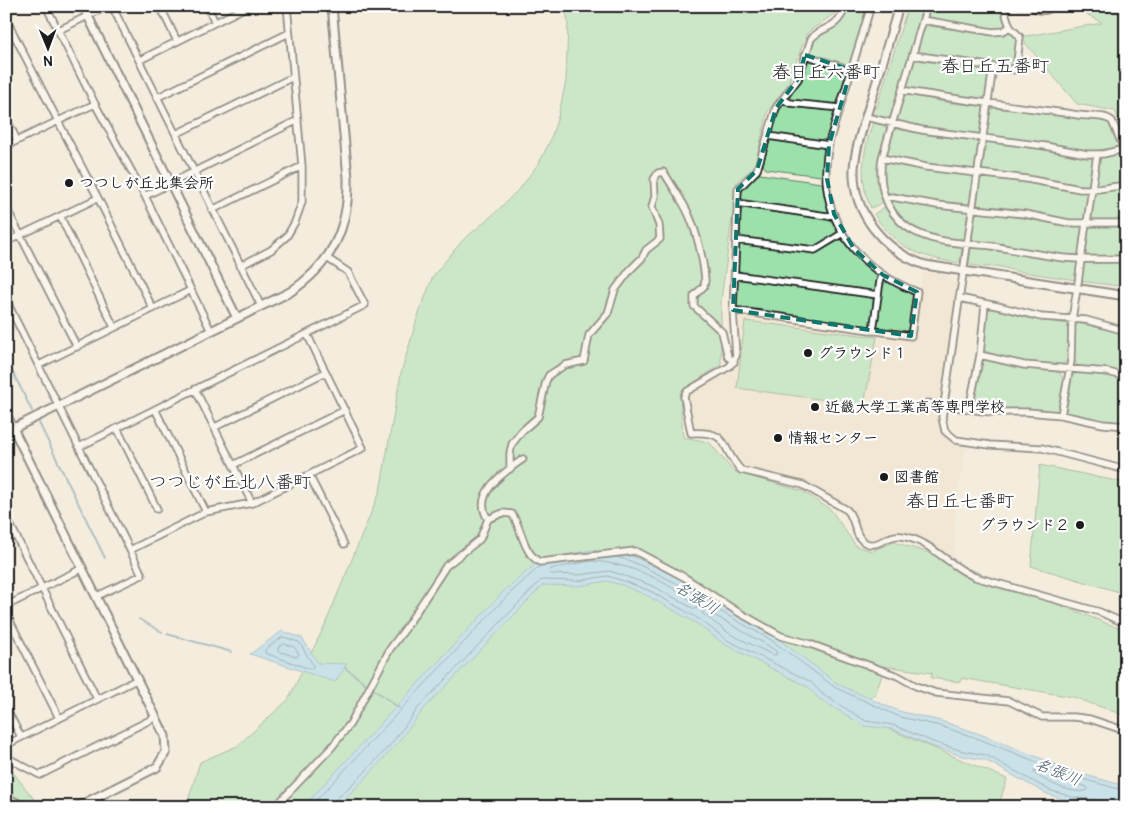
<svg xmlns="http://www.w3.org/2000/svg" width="1132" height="813" font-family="Pangolin,'Klee One',sans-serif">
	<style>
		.built { fill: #ede0c7 }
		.green { fill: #9ce0ab; stroke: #5c7e64 }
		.water { fill: #96d5f8; stroke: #658ba0 }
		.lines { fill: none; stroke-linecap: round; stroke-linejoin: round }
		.shore { stroke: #4d6674; stroke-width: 1 }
		.stream { stroke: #658ba0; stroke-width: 2 }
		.minor-casing { stroke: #1c1c1c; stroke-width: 9 }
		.tertiary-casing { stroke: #1c1c1c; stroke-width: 11 }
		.minor { stroke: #fff; stroke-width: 5.5 }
		.tertiary { stroke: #fff; stroke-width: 7 }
		.marked { fill: none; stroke: #0f766e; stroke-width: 4; stroke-dasharray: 10 6; stroke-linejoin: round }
		.poi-dot { fill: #1c1c1c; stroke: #fff; stroke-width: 2 }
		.labels { text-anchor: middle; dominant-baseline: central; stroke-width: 4.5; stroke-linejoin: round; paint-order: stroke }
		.poi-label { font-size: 15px; font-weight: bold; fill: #1c1c1c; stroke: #fff; text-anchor: start }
		.water-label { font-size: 16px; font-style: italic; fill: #475d69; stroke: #fff }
		.quarter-label { font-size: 18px; fill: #1c1c1c; stroke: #fff }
	</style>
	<rect width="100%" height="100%" fill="#f4edde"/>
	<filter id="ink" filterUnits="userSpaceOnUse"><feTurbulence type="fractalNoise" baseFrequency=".02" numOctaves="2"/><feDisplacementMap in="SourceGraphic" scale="10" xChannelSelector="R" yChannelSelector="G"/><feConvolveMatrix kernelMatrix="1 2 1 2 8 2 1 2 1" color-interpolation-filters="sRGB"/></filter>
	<g filter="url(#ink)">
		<path class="built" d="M923 273 945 274 958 284 939 416 941 431 946 438 955 443 967 446 957 494 953 558 933 544 904 533 896 532 870 541 863 536 854 513 849 508 819 488 804 482 741 465 723 437 718 432 708 429H698L694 426 688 398 690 393 734 367 737 364 739 357 737 318 740 315 912 340Z"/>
		<path class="green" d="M565 6H839L835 13 807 33 788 84 768 111 754 168 737 181 721 301V365L682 390 680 395 683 437 709 442 734 472 802 491 831 510 856 546 872 551 894 542 926 552 1126 631V716L1073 697 961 678V682L931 678 932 673 885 666 875 696 835 706 1007 779 998 807H186L200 762 237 746 288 700 325 625 380 491 401 373 417 319 433 276 462 241 494 214 521 187 539 163 550 141 558 117 566 81 568 22Z
			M849 6H867L850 63 846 65 812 55 810 51C815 35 820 37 833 29 841 24 846 16 849 6Z
			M908 6H924L891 117 886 120 878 117 875 113Z
			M930 6H999L1006 23 1003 27 994 29 931 20 927 15Z
			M1078 6H1126V138L1115 111 1077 104 1020 37 1102 23 1080 10Z
			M928 26 993 35 1007 32 1012 34 1016 39 1013 63 1009 67 920 53 917 50 923 28Z
			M917 60 986 70 989 74 986 96 982 99 948 95 909 89 906 84 913 63Z
			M810 61 844 71 847 75 839 102C831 106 801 102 791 101L790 96 802 80 806 63Z
			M908 95 950 103 981 106 984 109 981 131 977 134 934 129 899 123 896 119 903 97Z
			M782 105 810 109 832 110 835 114 827 138 824 141 775 135 773 130 779 109Z
			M994 106 1078 118 1104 120 1109 123 1120 144 1116 148 1088 151 1049 143 990 136 986 132 990 110Z
			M876 123 884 125 887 130C878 158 874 174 884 202L871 208C858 181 863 152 872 125Z
			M897 129 928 135 976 141 979 144 975 166 972 170 938 166 888 157 886 153 893 130Z
			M773 140 822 147 825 151 824 173 820 176 766 169 763 165 769 142Z
			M989 141 1047 149 1077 156 1095 157 1090 186 984 171 981 167 985 145Z
			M1119 154C1129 159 1126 173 1126 182L1095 186 1099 157Z
			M887 163 926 170 971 175 974 179 971 202 967 205 922 200 889 193 885 190 883 178V165Z
			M760 174 821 183 825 186 830 210 826 214 745 202 741 197C741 188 751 177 760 174Z
			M984 177 1089 192 1086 220H1071L979 206 977 203 980 179Z
			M1126 189V220H1090L1094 192Z
			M894 200 935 208 966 210 969 214 965 237C951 244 918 233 906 222 900 217 896 210 892 204Z
			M886 206C904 237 927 242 961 245L962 248 960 261 958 263C920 257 895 248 874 214Z
			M744 208 830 220 838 229 836 234 814 247 743 237 739 233 741 210Z
			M979 212 1084 227 1080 256C1045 254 1010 245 974 241L972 238 975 215Z
			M1126 226V255L1082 256 1087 227Z
			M840 240 844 241 860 261 876 274 877 279 876 289 872 292 742 273 738 269 739 246 742 243 812 253 820 251Z
			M973 247 1079 262 1076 280 1016 271 997 266 986 267 971 265 969 263 971 249Z
			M1126 261V287L1080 281 1082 262Z
			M741 279 871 297 874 301 872 324 867 327 740 308 736 305 737 282Z
			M888 282 911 292 913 297 909 329 905 332 880 329 877 325 883 284Z
			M991 308 1002 309 1032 319 1068 324 1070 336 1068 360 1061 365 1056 366C1042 364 991 359 984 349L987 312Z
			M745 321 877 337 864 405 737 388Z
			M1078 323 1126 334V374L1112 370 1081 367 1076 364 1074 358 1075 327Z
			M986 359 1030 369 1054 371 1060 373 1064 381 1058 411 1054 412 1027 409H991L975 406 974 399 982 363Z
			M1088 373 1113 376 1126 380V423L1104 422 1068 414 1066 412 1072 377 1074 374Z
			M1040 465 1126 483V594L1031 566Z
			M6 770 12 771 40 807H6Z"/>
		<path class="water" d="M591 550 629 555 664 570 686 583 706 598 773 635 838 684 884 705 902 712 941 721 980 734 1077 773 1126 786V807H1105L1071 802 1047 794 985 760 962 756 931 746 892 729 864 726 818 698 808 687 724 644 696 623 648 596 622 585 607 581 579 586 543 585 423 710 395 746 366 778 336 807H303L504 591 540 560Z
			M282 631 302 638 318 663 347 664 335 682 250 654Z"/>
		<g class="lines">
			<path class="shore" d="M616 557 628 560 648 569 684 587 704 602 771 640 836 688 900 717 940 726 979 739 1075 777 1126 791
				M592 561C633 564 664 580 697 605L698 608 694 609 653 586 610 571 578 575 551 574 549 572 551 569Z
				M705 610 767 645 776 651 777 654 773 655 730 634 703 614 702 611Z
				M283 637 299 642 313 665V668L310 669 265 653V650Z
				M284 644 294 647 299 654 298 656 296 657 278 651V648Z
				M1038 770 1087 787 1088 790C1074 796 1047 782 1035 774L1034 771Z
				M310 807 508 595 540 566
				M333 807 334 801 362 775 392 743 419 707 540 581 543 580 578 581 607 576 624 581 650 591 699 619 727 640 811 682 822 694 866 721 893 725 933 742 963 751 986 755 1049 790 1072 797 1097 800 1100 802 1101 807"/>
			<path class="stream" d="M6 358 32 411
				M39 423 105 558
				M139 619 162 632
				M167 634 232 652
				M345 668 399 708"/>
			<g class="minor-casing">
				<path id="minor" d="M46 6 95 104 145 196 211 331
					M112 6 261 306
					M160 6 177 41
					M207 6 215 22
					M846 6C835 33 825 23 811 39L798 79 776 108 757 170 738 189 733 310 736 356 730 366 686 392 684 397 691 433C732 431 719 447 741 470L803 485 847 510C856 519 854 538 866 543 878 549 888 533 902 536 932 541 948 566 975 577L1100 612 1126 624
					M927 6 882 158C878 184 885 211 907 227 931 244 964 243 992 246 1016 250 1040 255 1064 258 1085 260 1105 259 1126 259
					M1032 6C1039 12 1047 12 1053 6
					M6 8 9 6
					M6 19 58 121 95 104
					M923 20 993 32 1003 31 1010 27
					M59 30 108 6
					M805 55 851 70
					M913 55 1016 70 1020 37 1010 27 1003 6
					M140 60 248 6
					M993 67 942 418 945 431 956 440 990 445 1042 448 1126 470
					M902 90C960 101 1019 106 1078 115 1088 117 1104 114 1112 121L1126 154
					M158 97 289 33
					M783 99 790 103 840 108
					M866 117 922 130 1045 146 1087 154H1103L1124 149
					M6 118 17 140
					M176 134 293 77
					M768 136 829 145
					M6 146 58 121 98 198 6 242
					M882 158 926 167 1027 179 1080 189H1098L1126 185
					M145 196 298 120
					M98 198 153 309
					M886 198 892 197 937 205 1025 214 1069 223H1126
					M737 203 827 216 834 214
					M6 207 77 347
					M212 210 302 166
					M60 216 114 327
					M1087 223 1097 154
					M736 240 815 250 843 233
					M240 266 271 250 287 236 295 222 302 202V166L287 6
					M735 275 878 295
					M1078 283 1086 223
					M959 298 1002 307 1041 317 1086 320 1126 331
					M6 300 130 550 206 512 252 503 363 448 307 334
					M733 310 911 336 917 292C852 267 813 211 830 139L871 6
					M873 331 880 281 883 275
					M980 355 1024 365 1108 372 1126 377
					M39 365 191 290
					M195 389 252 503
					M927 403 990 412H1027L1061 415 1103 424 1126 426
					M155 409 206 512
					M969 409 980 355 985 304
					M1061 415 1071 361 1072 319 1077 289
					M215 427 326 372
					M117 428 157 509
					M79 447 365 305 348 272 327 258
					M233 465 345 410
					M510 469V453L512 444 522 431 538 417 546 381 549 375 565 365 584 361 589 335 608 313 615 290 630 270 642 258 646 250 660 239 659 225 652 207 655 196 654 179 658 173 663 172 665 174C673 188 683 201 689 215 697 233 704 262 705 281L704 286 694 296V306L722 332 728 357 734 362
					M309 475 344 544
					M6 516 97 699
					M488 519C471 493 505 472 523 459
					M97 596 142 575 130 550
					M6 606 83 568
					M6 613 59 718
					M6 708 21 737
					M6 745 138 679
					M6 757 40 775 156 717
					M275 807 331 748 350 724 390 649 405 629 446 566 480 539 488 519 503 513 512 514C522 528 523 554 540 562L635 551 684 577 738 612 781 636 810 644 898 676 916 686 936 693 1009 701 1042 717H1074L1090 719 1126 731"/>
			</g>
			<g class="tertiary-casing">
				<path id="tertiary" d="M83 6 237 318
					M899 6C890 36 882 65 873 94 866 118 856 143 854 168 852 213 884 251 925 265L1126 296
					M6 414 165 736 166 752 157 767 77 807
					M14 428 290 292C332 264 349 228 348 178L332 6
					M6 798 25 807"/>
			</g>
			<use href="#minor" class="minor"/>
			<use href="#tertiary" class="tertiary"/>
		</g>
	</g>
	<path d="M0 0H1132V813H0ZM805 55 851 70 829 145 827 179 834 214 854 249 883 275 917 292 911 336 733 310 738 189 757 170 776 108 798 79Z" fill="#f4edde" fill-opacity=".55" fill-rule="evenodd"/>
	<path class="marked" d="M805 55 851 70 829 145 827 179 834 214 854 249 883 275 917 292 911 336 733 310 738 189 757 170 776 108 798 79Z"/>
	<g class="poi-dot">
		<circle cx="69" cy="183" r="5"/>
		<circle cx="808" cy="353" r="5"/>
		<circle cx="815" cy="407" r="5"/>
		<circle cx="778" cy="438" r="5"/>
		<circle cx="884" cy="477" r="5"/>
		<circle cx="1080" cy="525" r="5"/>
	</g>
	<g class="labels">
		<g class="poi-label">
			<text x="79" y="183">つつしが丘北集会所</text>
			<text x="818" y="353">グラウンド１</text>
			<text x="825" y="407">近畿大学工業高等専門学校</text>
			<text x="788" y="438">情報センター</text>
			<text x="894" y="477">図書館</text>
			<text x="1070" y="525" text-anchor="end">グラウンド２</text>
		</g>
		<g class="water-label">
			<text transform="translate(697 598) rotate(32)">名張川</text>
			<text transform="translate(1058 772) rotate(22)">名張川</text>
		</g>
		<g class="quarter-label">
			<text x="995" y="66">春日丘五番町</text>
			<text x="826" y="72">春日丘六番町</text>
			<text x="230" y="482">つつじが丘北八番町</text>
			<text x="960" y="501">春日丘七番町</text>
		</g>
	</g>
	<rect width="1132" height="813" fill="none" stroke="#fff" stroke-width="25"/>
	<rect x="12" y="12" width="1107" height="788" fill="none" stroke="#1c1c1c" stroke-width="2" filter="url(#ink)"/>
	<g transform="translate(48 48) rotate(179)" stroke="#ffffff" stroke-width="4" paint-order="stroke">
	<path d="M0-4L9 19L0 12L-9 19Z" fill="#1c1c1c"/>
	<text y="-8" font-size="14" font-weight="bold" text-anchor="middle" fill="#1c1c1c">N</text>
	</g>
</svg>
